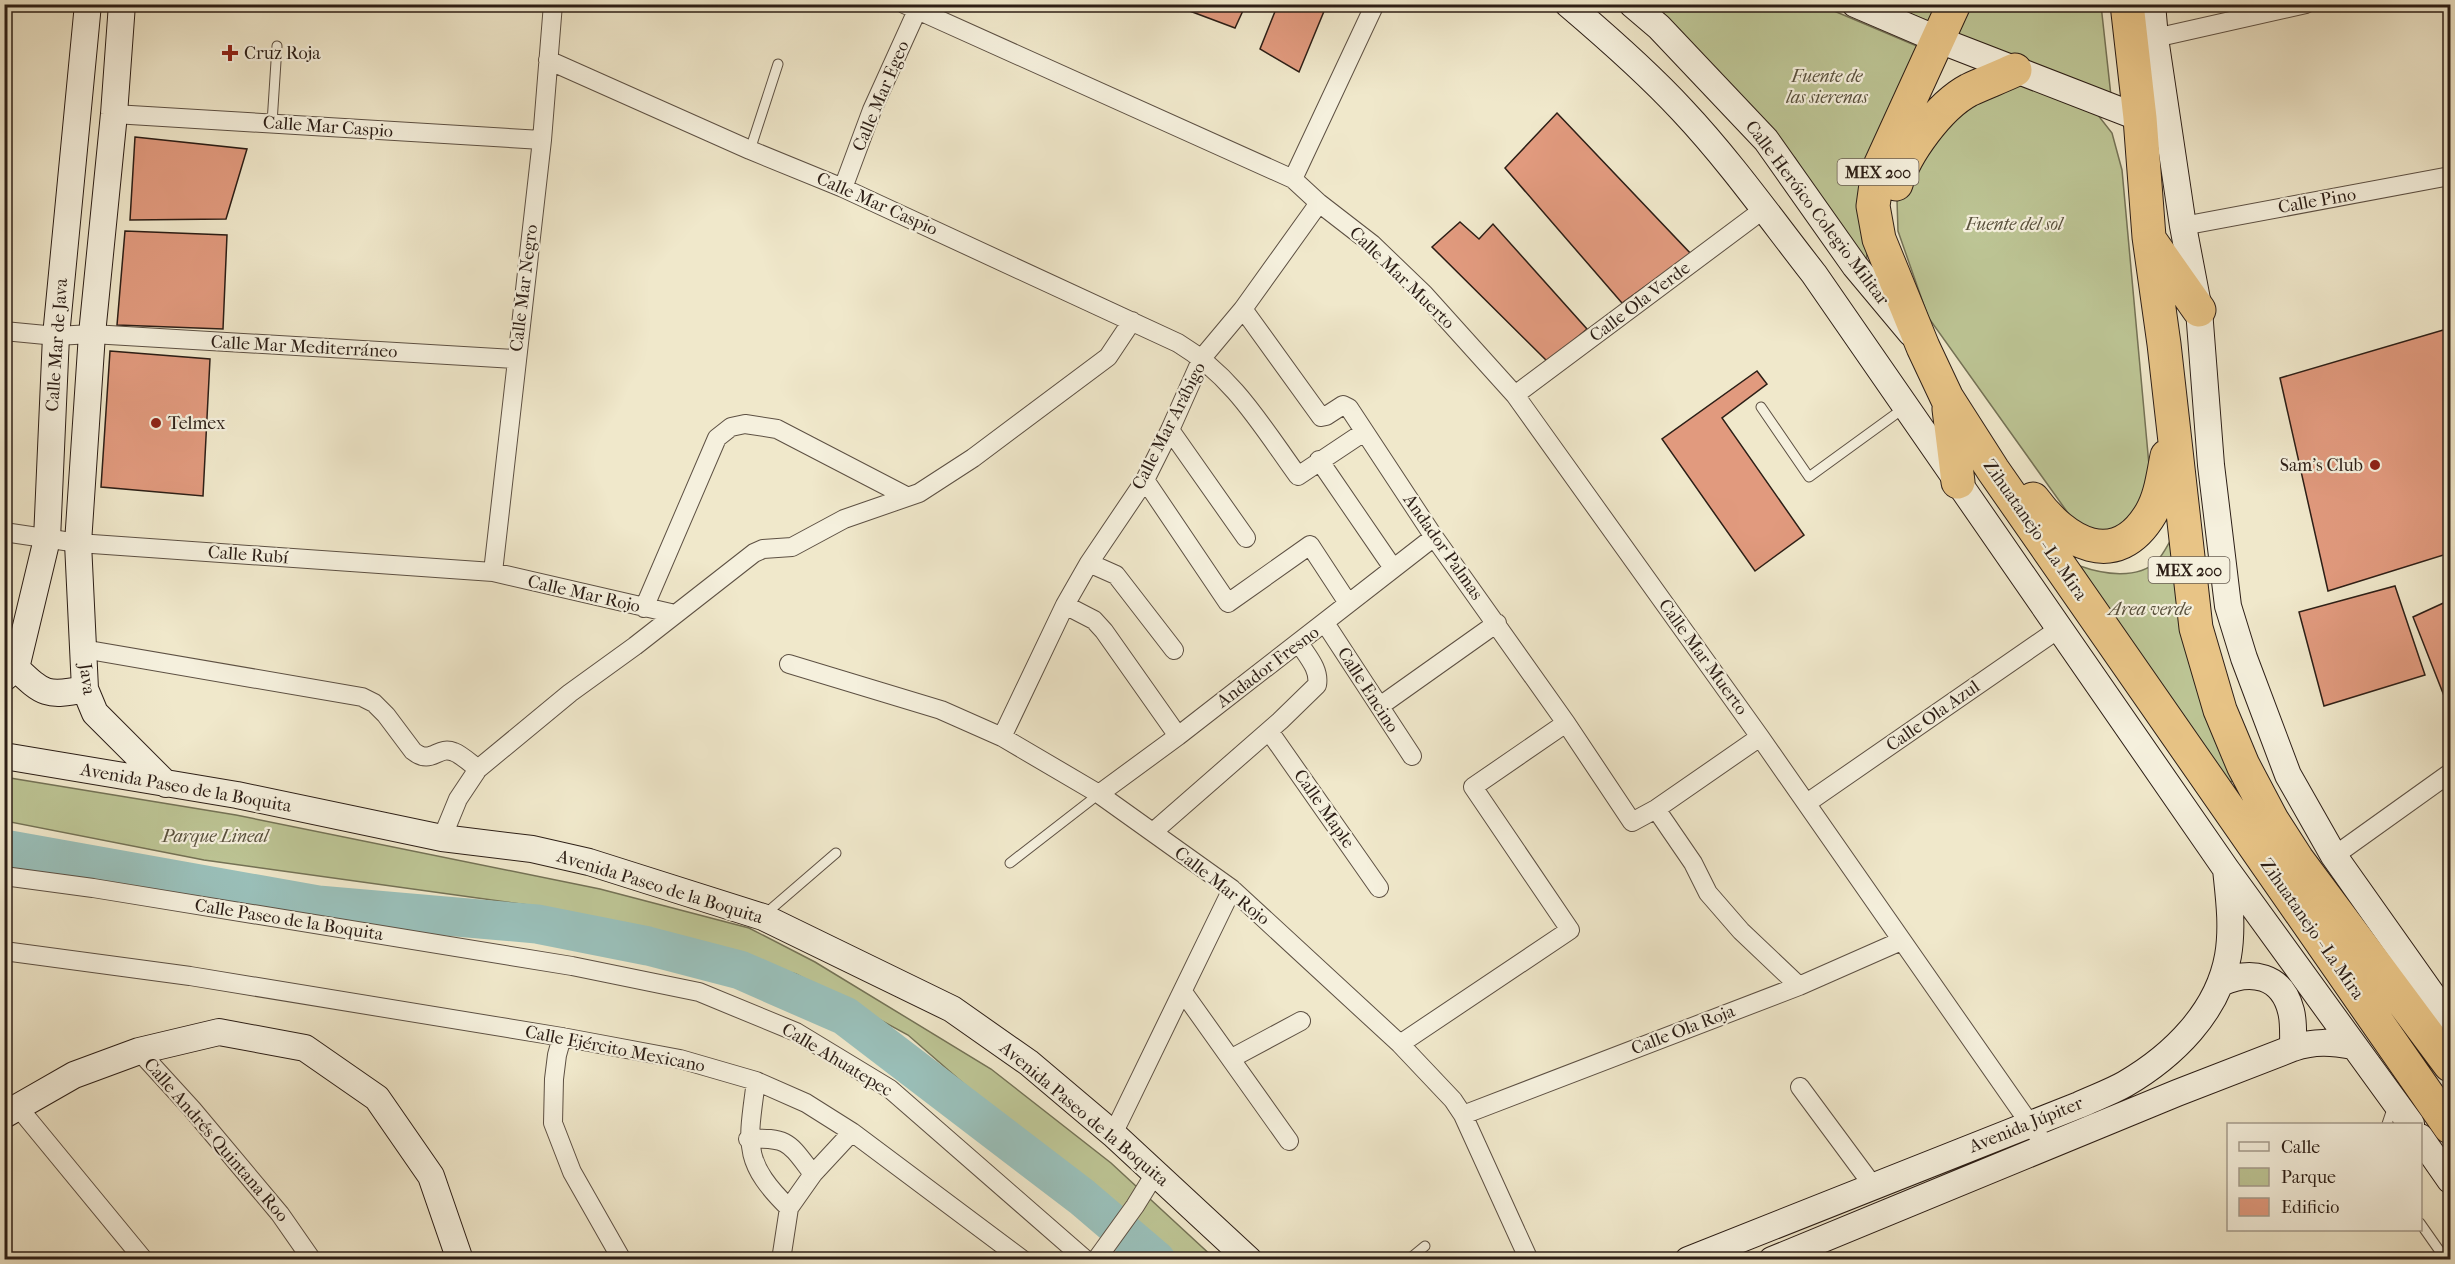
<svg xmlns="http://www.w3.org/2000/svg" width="2455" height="1264" font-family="'IM FELL French Canon',serif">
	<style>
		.green { fill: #bdc595; stroke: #747256; stroke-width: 1.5 }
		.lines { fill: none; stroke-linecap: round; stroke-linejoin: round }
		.river { stroke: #9ac0ba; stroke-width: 39 }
		.building { fill: #e19a7e; stroke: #2c1e16; stroke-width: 1.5 }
		.lane-casing { stroke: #5d5043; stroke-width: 11 }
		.street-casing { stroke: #5d5043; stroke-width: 20 }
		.secondary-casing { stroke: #2c1e16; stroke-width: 28 }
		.highway-casing { stroke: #2c1e16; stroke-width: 35 }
		.lane { stroke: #f5f0dd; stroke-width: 9 }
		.street { stroke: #f5f0dd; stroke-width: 18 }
		.secondary { stroke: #f5f0dd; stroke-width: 26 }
		.highway { stroke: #e8c486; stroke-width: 33 }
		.poi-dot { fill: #8f2418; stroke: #f5f0dd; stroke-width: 2 }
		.labels { text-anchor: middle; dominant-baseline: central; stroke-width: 4.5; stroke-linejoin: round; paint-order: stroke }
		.shield { fill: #f5f0dd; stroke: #685d52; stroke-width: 1.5 }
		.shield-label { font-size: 16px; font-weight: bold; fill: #2c1e16 }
		.poi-label { font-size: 18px; fill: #2c1e16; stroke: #f5f0dd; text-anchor: start }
		.park-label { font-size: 18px; font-style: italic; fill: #58503c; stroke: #f5f0dd }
		.street-label { font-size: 18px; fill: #2c1e16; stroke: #f5f0dd }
	</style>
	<rect width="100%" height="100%" fill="#f0e8cb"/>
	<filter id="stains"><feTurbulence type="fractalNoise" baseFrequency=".00333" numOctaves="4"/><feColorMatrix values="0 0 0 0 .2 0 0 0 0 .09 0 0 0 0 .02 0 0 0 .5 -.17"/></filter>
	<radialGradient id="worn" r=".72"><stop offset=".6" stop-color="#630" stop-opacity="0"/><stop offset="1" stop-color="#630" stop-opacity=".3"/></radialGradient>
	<path class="green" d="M1644 5H1820L1924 49 1867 251 1866 271 1795 158Z
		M1887 5H1944L1936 24Z
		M1969 5H2101L2111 96 1955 41Z
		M2026 81 2094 110 2112 133 2122 170 2151 487 2120 535 2078 527 1928 317 1898 231 1897 200 1902 179 1968 97Z
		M2175 533 2243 772 2226 786 2080 566C2102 574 2138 580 2157 561 2164 554 2169 542 2175 533Z
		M4 777 236 815 600 889 749 928 815 962 991 1069 1111 1163 1215 1259H1174L1086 1190 908 1035 796 974 676 941 535 906 204 860 5 821Z"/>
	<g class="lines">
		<path class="river" d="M4 849 318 905 537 924 648 946 740 970 845 1016 1082 1197 1156 1260"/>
	</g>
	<path class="building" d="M1171 4H1246L1235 28Z
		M1278 4H1327L1299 72 1260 49Z
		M1557 113 1691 254 1622 303 1505 168Z
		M135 137 247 149 226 219 130 220Z
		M1460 222 1479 239 1493 224 1587 329 1548 362 1432 247Z
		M125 231 227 235 223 329 117 325Z
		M2450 328V553L2328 591 2280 378Z
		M110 351 210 359 203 496 101 487Z
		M1757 371 1767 384 1722 418 1804 535 1755 571 1662 439Z
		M2395 586 2425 675 2324 706 2299 612Z
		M2450 600V711L2413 617Z"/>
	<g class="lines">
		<g class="lane-casing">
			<path id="lane" d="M272 123 277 46
				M750 150 778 64
				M1761 407 1809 477 1904 408
				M1010 863 1099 794
				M764 915 836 853
				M2387 1124 2393 1106
				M2420 1223 2446 1260
				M1408 1260 1425 1246"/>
		</g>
		<g class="street-casing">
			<path id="street" d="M904 4 1293 179
				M2155 38 2306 4
				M548 60 750 150 843 188 1178 343C1233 376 1261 425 1298 476L1364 432
				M114 114 542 140
				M843 188 872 110 920 4
				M1319 203 1372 244 1424 294 1515 395 1760 737 2046 1147
				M2183 226 2450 176
				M1243 309 1321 417 1326 416 1343 405 1349 408 1434 537 1566 723 1632 822 1656 809 1760 737
				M4 331 56 336 92 334 516 359
				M1515 395 1764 209
				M1170 430 1246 538
				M1319 460 1393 568
				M1145 480 1228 603 1310 545 1348 603
				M4 532 78 543 493 572 675 614
				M1089 563 1116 575 1174 650
				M493 572 542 140 553 4
				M1065 605 1094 620 1104 631 1178 736
				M644 608 717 438 731 427 745 424 777 429 908 497
				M1325 623 1412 756
				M83 649 362 697 374 703 386 715 413 751C432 766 437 745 454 752 462 755 470 763 478 769
				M789 664 941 710 1002 737 1099 794 1232 889 1400 1044 1453 1100 1463 1115 1529 1260
				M1380 706 1497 623
				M1269 731 1379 888
				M1002 737 1065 605 1089 563 1145 480 1170 430 1202 358 1243 309 1319 203 1293 179 1375 4
				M1099 794 1178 736 1434 537
				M1807 803 2060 628
				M1656 809 1693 863 1708 893 1741 931 1799 986
				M1153 832 1280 721 1317 685C1320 669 1307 656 1299 643
				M442 838 458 799 478 769 570 693 635 646 754 553 763 549 792 547 844 519 919 493 973 458 1108 357 1132 321
				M2334 856 2450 773
				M4 876 93 888 572 966 699 992 796 1032 890 1089 1086 1260
				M4 951 190 976 562 1037 680 1059 756 1081 806 1103 852 1132 1023 1260
				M1183 992 1289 1141
				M562 1037 557 1055 554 1079 553 1123 572 1172 622 1260
				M1400 1044 1570 930 1473 787 1566 723
				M139 1051 192 1109 280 1214 312 1260
				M1232 1058 1301 1021
				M756 1081C748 1143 741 1161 789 1208
				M1800 1087 1874 1187
				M18 1107 144 1260
				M1463 1115 1799 986 1901 941
				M1113 1134 1232 889
				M748 1139C789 1137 789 1143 813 1174
				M781 1260 789 1208 813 1174 852 1132
				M1096 1260 1135 1206 1156 1172"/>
		</g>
		<g class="secondary-casing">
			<path id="secondary" d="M122 4 114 114 92 334 78 543 85 689 95 713 166 784
				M1568 4C1608 38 1647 72 1682 110 1730 161 1771 219 1814 274L2226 869 2411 1124
				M1632 4 1659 27 1766 140 1855 266 1911 333
				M1855 4 1939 40 2140 118
				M2152 4 2155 38 2183 226 2199 310 2211 465 2228 606 2244 658 2288 775 2334 856 2450 1020
				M16 668C43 694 47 697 85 689
				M4 678 16 668 47 539 56 336 88 4
				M4 756 237 795 442 838 532 849 589 862 763 917 952 1009 1029 1063 1113 1134 1249 1260
				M2221 983C2251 969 2282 975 2291 1011 2294 1022 2293 1036 2293 1048
				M4 1115 74 1075 139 1051 219 1032 305 1048 377 1098 431 1176 460 1260
				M2420 1137 2450 1180
				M1688 1260 2079 1105C2094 1098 2111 1092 2125 1084 2173 1056 2218 1012 2228 956 2233 927 2229 898 2226 869
				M1772 1260 2177 1093 2293 1048C2315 1041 2331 1042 2353 1046"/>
		</g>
		<g class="highway-casing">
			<path id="highway" d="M1954 4 1878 170 1873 206 1879 239 1923 347 1947 398 1993 470 2450 1127
				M2127 4 2140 118 2149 237 2164 344 2196 628 2220 710 2243 765 2272 820 2297 859 2450 1065
				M1896 184C1905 153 1939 106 1969 90 1984 83 2000 77 2015 70
				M2152 243 2199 310
				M1949 409 1958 482
				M2033 499C2064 542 2116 573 2151 513 2161 496 2163 475 2167 456"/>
		</g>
		<use href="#lane" class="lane"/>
		<use href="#street" class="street"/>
		<use href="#secondary" class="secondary"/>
		<use href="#highway" class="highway"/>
	</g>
	<g class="poi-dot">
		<path d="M227 44h6v6h6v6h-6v6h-6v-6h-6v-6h6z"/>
		<circle cx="156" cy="423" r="6"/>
		<circle cx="2375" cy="465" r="6"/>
	</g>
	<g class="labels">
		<g class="shield">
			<rect x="1837.5" y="159" width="81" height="26" rx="4.5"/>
			<rect x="2148.5" y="557" width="81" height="26" rx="4.5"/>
		</g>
		<g class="shield-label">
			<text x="1878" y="172">MEX 200</text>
			<text x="2189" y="570">MEX 200</text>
		</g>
		<g class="poi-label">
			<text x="244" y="53">Cruz Roja</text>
			<text x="168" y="423">Telmex</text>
			<text x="2363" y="465" text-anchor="end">Sam's Club</text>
		</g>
		<g class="park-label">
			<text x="1827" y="76">Fuente de<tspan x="1827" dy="21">las sierenas</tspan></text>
			<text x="2014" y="224">Fuente del sol</text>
			<text x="2150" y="609">Area verde</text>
			<text x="215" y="836">Parque Lineal</text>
		</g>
		<g class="street-label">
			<text transform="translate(881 96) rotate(-67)">Calle Mar Egeo</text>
			<text transform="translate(328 127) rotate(4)">Calle Mar Caspio</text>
			<text transform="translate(2317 201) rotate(-10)">Calle Pino</text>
			<text transform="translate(877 204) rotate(24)">Calle Mar Caspio</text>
			<text transform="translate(1817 213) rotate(53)">Calle Heróico Colegio Militar</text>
			<text transform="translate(1402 278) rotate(44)">Calle Mar Muerto</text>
			<text transform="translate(524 288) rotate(-83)">Calle Mar Negro</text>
			<text transform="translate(1640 302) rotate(-37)">Calle Ola Verde</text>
			<text transform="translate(57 345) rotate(-86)">Calle Mar de Java</text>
			<text transform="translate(304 347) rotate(3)">Calle Mar Mediterráneo</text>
			<text transform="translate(1169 426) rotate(-63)">Calle Mar Arábigo</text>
			<text transform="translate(2035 530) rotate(55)">Zihuatanejo - La Mira</text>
			<text transform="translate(1443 547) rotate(55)">Andador Palmas</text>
			<text transform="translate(248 555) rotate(4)">Calle Rubí</text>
			<text transform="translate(584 594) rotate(13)">Calle Mar Rojo</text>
			<text transform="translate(1703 657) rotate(54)">Calle Mar Muerto</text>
			<text transform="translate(1268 667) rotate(-37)">Andador Fresno</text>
			<text transform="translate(87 679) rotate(82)">Java</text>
			<text transform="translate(1368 690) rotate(57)">Calle Encino</text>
			<text transform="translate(1933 716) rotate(-35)">Calle Ola Azul</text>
			<text transform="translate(186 788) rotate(10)">Avenida Paseo de la Boquita</text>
			<text transform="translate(1324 809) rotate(55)">Calle Maple</text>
			<text transform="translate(1222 886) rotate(38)">Calle Mar Rojo</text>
			<text transform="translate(660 887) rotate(17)">Avenida Paseo de la Boquita</text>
			<text transform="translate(289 920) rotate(9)">Calle Paseo de la Boquita</text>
			<text transform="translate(2312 929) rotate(55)">Zihuatanejo - La Mira</text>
			<text transform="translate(1683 1030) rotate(-21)">Calle Ola Roja</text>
			<text transform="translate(615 1049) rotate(11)">Calle Ejército Mexicano</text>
			<text transform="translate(837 1060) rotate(31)">Calle Ahuatepec</text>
			<text transform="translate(1084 1114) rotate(40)">Avenida Paseo de la Boquita</text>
			<text transform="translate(2026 1125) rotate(-22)">Avenida Júpiter</text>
			<text transform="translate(216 1140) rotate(49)">Calle Andrés Quintana Roo</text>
		</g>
	</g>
	<rect width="2455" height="1264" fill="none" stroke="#f0e8cb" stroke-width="24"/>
	<rect x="6" y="6" width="2443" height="1252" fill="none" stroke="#2c1e16" stroke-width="3"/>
	<rect x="12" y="12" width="2431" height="1240" fill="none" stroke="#2c1e16" stroke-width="1.5"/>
	<rect x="2227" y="1123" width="195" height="108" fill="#f5f0dd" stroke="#a59c8d" stroke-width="1.5"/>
	<rect x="2239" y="1142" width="30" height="9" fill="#f5f0dd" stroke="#a59c8d" stroke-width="1.5"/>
	<text x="2281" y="1153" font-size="18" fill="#2c1e16">Calle</text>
	<rect x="2239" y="1168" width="30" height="18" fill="#bdc595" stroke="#a59c8d" stroke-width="1.5"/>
	<text x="2281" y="1183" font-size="18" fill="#2c1e16">Parque</text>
	<rect x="2239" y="1198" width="30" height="18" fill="#e19a7e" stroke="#a59c8d" stroke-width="1.5"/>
	<text x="2281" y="1213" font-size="18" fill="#2c1e16">Edificio</text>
	<rect width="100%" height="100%" filter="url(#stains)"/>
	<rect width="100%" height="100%" fill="url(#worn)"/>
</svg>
